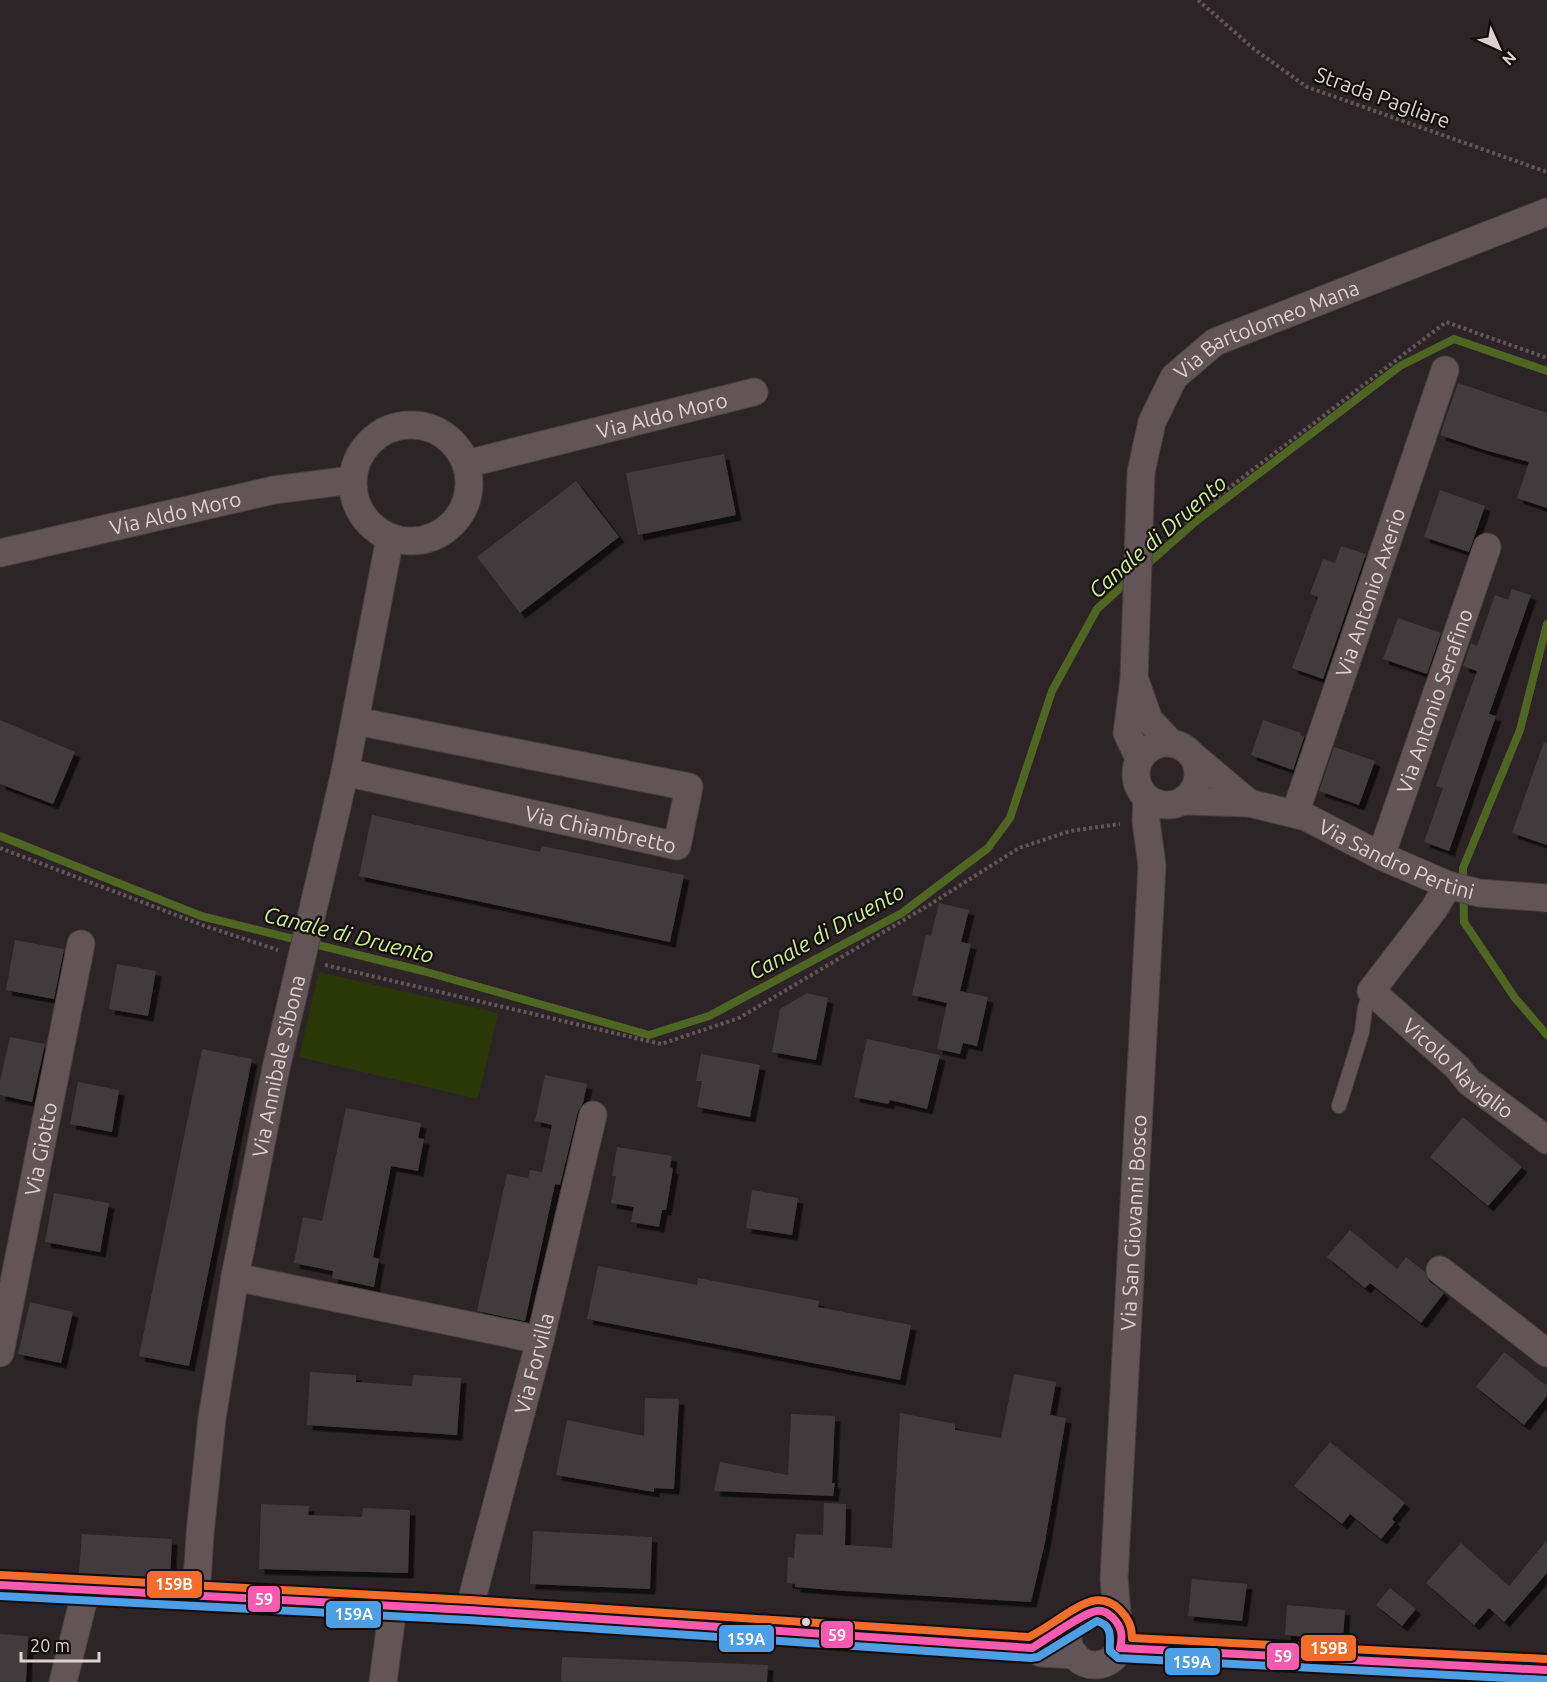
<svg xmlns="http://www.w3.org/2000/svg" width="1547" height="1682" font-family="Ubuntu,sans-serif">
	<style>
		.green { fill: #2a3808 }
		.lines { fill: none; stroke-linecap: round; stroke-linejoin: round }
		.stream { stroke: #4f6522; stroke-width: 8 }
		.building { fill: #423b3d; filter: url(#shadow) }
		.lane-casing { stroke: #474143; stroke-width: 16 }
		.street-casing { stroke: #474143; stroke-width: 29 }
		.path { stroke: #625659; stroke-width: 4; stroke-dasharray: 3 3; stroke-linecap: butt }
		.lane { stroke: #635457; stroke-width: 14 }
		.street { stroke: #635457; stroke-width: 27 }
		.bus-1-casing { stroke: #130d0e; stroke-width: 12 }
		.bus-2-casing { stroke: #130d0e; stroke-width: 12 }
		.bus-3-casing { stroke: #130d0e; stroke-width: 12 }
		.bus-1 { stroke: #f75aaf; stroke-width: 8 }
		.bus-2 { stroke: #4d9ee5; stroke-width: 8 }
		.bus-3 { stroke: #f36c2b; stroke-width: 8 }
		.bus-dot { fill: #dcd2d4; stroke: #130d0e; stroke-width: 2 }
		.labels { text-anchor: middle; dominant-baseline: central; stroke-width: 4.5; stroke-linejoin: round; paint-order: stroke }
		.street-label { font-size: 21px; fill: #dcd2d4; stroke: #130d0e }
		.water-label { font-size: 22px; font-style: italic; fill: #ccf18d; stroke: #130d0e }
		.line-badge { stroke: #130d0e; stroke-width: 2 }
		.badge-label { font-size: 16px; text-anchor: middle; font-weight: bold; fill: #fff }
	</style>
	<defs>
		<filter id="shadow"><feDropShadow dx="5.5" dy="5.5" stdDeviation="0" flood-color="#0009"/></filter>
	</defs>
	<rect width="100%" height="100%" fill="#2c2426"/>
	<path class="green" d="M319 972 498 1013 478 1099 299 1057Z"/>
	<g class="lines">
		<path class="stream" d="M1144 567 1195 522 1400 366 1454 339 1547 371
			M1547 624 1520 730 1463 868 1464 922 1515 998 1547 1035
			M0 836 201 916 423 971 649 1035 709 1016 902 913 988 848 1010 818 1052 691 1097 609 1130 579"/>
	</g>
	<path class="building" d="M1458 383 1547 413V508L1517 498 1529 462 1488 451 1440 435Z
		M724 454 736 515 638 535 626 473Z
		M576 481 619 537 520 613 477 557Z
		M1440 490 1485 506 1469 552 1424 537Z
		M1341 546 1366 554 1323 679 1292 668 1318 597 1310 594 1323 559 1335 563Z
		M1512 589 1531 595 1489 714 1496 716 1449 851 1424 842 1443 788 1436 786 1477 671 1463 666 1471 643 1477 646 1495 595 1508 600Z
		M1398 618 1441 633 1427 674 1383 659Z
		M0 720 75 752 53 804 0 784Z
		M1263 720 1301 733 1300 735 1304 737 1293 770 1251 755Z
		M1544 742 1547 743V845L1512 833Z
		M1334 747 1375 761 1359 805 1319 791Z
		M372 815 540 852 542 846 684 875 670 942 359 876Z
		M939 903 969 910 961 942 971 944 960 991 988 997 977 1046 963 1043 960 1054 937 1049 947 1003 912 995 926 935 931 936Z
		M15 940 64 949 54 999 6 990Z
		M117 964 156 971 148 1016 109 1009Z
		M807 993 828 998 816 1060 772 1052 780 1009Z
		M10 1037 45 1044 32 1102 0 1095V1081Z
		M867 1039 940 1055 927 1109 890 1100 888 1104 854 1097Z
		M202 1049 252 1059 189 1366 139 1356Z
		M701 1054 760 1065 750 1117 697 1107 702 1081H696Z
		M545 1075 587 1084 583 1103 578 1111 560 1185 555 1184 525 1321 477 1311 507 1174 528 1178 530 1170 542 1172 552 1125 535 1121Z
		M78 1082 119 1090 112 1132 70 1124Z
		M346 1108 421 1123 418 1138 424 1139 418 1171 391 1166 373 1257 379 1259 374 1287 332 1278 333 1271 294 1263 303 1217 322 1221Z
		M1463 1117 1522 1167 1488 1206 1430 1157Z
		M617 1147 672 1156 670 1167 673 1169 666 1210H662L659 1227 631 1222 634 1207 611 1203 616 1176H612Z
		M752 1190 798 1198 792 1235 746 1228Z
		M54 1193 109 1203 100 1252 45 1242Z
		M1350 1230 1397 1269 1406 1257 1425 1272 1430 1282 1444 1293 1421 1323 1370 1283 1365 1288 1327 1257Z
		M598 1266 697 1285 698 1278 819 1301 818 1307 911 1325 900 1380 587 1319Z
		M30 1302 73 1312 61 1363 18 1354Z
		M1504 1352 1547 1386V1396L1524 1425 1476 1387Z
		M310 1372 356 1375V1382L412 1386 413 1375 461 1378 457 1435 307 1425Z
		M1014 1374 1056 1382 1050 1415 1066 1418 1045 1542 1031 1602 845 1591 795 1587V1584L787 1583 788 1557 794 1558 796 1534 823 1535 824 1503 846 1504 845 1545 892 1548 900 1413 955 1424V1430L1001 1438Z
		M645 1398 679 1399 674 1489 654 1488V1492L556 1475 567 1420 644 1436Z
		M791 1414 835 1416 832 1483H835L833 1496 714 1491 720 1462 788 1475Z
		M1330 1442 1405 1503 1392 1519 1395 1522 1381 1539 1350 1514 1342 1524 1294 1486Z
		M261 1504 309 1506 308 1515 362 1517 363 1508 410 1510 408 1573 259 1569Z
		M533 1531 652 1537 650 1589 530 1584Z
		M82 1534 172 1539 170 1578 79 1573Z
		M1547 1540V1573L1504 1622 1489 1608 1474 1625 1426 1583 1461 1543 1509 1586Z
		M1192 1579 1247 1584 1242 1621 1188 1616Z
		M1390 1588 1416 1609 1402 1626 1376 1605Z
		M1287 1605 1345 1610 1343 1640 1285 1635Z
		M0 1634 28 1636 26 1682H0Z
		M562 1657 768 1665 767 1682H561Z"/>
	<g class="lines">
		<g class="lane-casing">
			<path id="lane" d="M1339 1106 1362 1032 1365 1008 1371 991"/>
		</g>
		<g class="street-casing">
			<g id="street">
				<circle cx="411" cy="483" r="58"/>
				<path id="s1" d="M466 464 754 392"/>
				<path id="s2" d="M0 553 274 490 352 480"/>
				<path d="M1136 683 1149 720 1171 743"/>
				<circle cx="1167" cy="774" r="31"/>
				<path d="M1192 755 1249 803"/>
				<path id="s3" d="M1139 758 1127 733 1134 679 1141 472 1152 422 1174 377 1215 342 1547 212"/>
				<path id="s4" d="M345 772 677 846 689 787 356 721"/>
				<path id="s5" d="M1183 801 1249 803 1306 817 1381 856 1448 885 1479 893 1547 898"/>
				<path id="s6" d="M1295 814 1445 370"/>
				<path id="s7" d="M1381 856 1487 547"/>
				<path id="s8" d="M1448 885 1434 909 1371 991 1457 1067 1469 1082 1547 1140"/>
				<path d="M1440 1270 1547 1353"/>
				<path d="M235 1277 540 1340"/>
				<path id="s9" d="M0 1353 81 944"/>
				<path d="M0 1585 469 1610 1032 1648 1041 1653 1075 1655"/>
				<path id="s10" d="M196 1597 200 1534 212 1418 235 1277 276 1068 345 772 390 538"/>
				<path id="s11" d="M469 1610 540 1340 593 1115"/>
				<circle cx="1095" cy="1638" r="27"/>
				<path id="s12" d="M1118 1624 1114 1579 1152 866 1146 821 1147 798"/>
				<path d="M1120 1648 1547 1670"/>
				<path d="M63 1682 86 1590"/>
				<path d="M383 1682 393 1607"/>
			</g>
		</g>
		<path class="path" d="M1198 0 1254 49 1307 87 1547 172
			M1170 533 1446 322 1547 358
			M0 848 205 926 278 950
			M325 965 661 1044 739 1018 929 905 1019 848 1070 831 1120 824"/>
		<use href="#lane" class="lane"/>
		<use href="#street" class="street"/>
		<g class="bus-1-casing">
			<path id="bus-1" d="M0 1585 469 1610 1032 1648C1044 1641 1086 1611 1097 1611 1103 1610 1109 1614 1113 1618 1122 1627 1123 1636 1120 1648L1547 1670"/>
		</g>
		<g class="bus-2-casing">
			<path id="bus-2" d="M0 1596 468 1620 1031 1658 1038 1657 1097 1621C1114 1626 1109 1638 1110 1651L1118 1658 1546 1680"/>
		</g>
		<g class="bus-3-casing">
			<path id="bus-3" d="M1 1575 470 1600 1029 1637C1039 1632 1048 1626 1057 1620 1076 1608 1098 1589 1119 1609 1128 1618 1132 1626 1132 1638L1547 1659"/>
		</g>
		<use href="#bus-1" class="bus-1"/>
		<use href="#bus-2" class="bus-2"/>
		<use href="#bus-3" class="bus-3"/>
	</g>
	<circle class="bus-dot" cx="806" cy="1622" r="5"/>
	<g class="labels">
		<g class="street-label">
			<text transform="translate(1383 97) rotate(20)">Strada Pagliare</text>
			<text stroke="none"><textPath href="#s3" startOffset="496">Via Bartolomeo Mana</textPath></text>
			<text stroke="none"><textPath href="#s1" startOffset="202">Via Aldo Moro</textPath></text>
			<text stroke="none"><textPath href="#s2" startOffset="180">Via Aldo Moro</textPath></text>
			<text stroke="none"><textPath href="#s6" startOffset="234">Via Antonio Axerio</textPath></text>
			<text stroke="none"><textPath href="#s7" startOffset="164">Via Antonio Serafino</textPath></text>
			<text stroke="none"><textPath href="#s4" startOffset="262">Via Chiambretto</textPath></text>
			<text stroke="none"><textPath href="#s5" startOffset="225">Via Sandro Pertini</textPath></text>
			<text stroke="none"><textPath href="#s10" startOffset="538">Via Annibale Sibona</textPath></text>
			<text stroke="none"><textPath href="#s8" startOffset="248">Vicolo Naviglio</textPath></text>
			<text stroke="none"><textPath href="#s9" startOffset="208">Via Giotto</textPath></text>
			<text stroke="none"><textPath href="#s12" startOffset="402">Via San Giovanni Bosco</textPath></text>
			<text stroke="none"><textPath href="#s11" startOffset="255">Via Forvilla</textPath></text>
		</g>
		<g class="water-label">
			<text transform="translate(1157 536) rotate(-41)">Canale di Druento</text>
			<text transform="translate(826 931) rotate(-29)">Canale di Druento</text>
			<text transform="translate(349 934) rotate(14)">Canale di Druento</text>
		</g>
	</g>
	<g class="line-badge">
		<rect x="146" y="1570" width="57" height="29" rx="6" fill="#f36c2b"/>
		<rect x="247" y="1585" width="34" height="28" rx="6" fill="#f75aaf"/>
		<rect x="325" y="1600" width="57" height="29" rx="6" fill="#4d9ee5"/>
		<rect x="820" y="1620" width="34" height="29" rx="6" fill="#f75aaf"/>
		<rect x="718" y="1624" width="57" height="29" rx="6" fill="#4d9ee5"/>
		<rect x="1300" y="1634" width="57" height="28" rx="6" fill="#f36c2b"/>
		<rect x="1266" y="1642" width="34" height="29" rx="6" fill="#f75aaf"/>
		<rect x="1164" y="1647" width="57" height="29" rx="6" fill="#4d9ee5"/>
	</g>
	<g class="badge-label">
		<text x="174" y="1590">159B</text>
		<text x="264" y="1605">59</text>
		<text x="354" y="1620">159A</text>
		<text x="837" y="1641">59</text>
		<text x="746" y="1645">159A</text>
		<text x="1329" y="1654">159B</text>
		<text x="1283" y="1662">59</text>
		<text x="1192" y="1668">159A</text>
	</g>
	<g transform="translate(1499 48) rotate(135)" stroke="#130d0e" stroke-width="4.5" paint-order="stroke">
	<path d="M0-4.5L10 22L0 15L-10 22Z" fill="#dcd2d4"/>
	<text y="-9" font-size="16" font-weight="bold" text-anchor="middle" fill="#dcd2d4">N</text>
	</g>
	<path d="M21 1652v9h78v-9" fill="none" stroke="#dcd2d4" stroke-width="3"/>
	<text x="30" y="1652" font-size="18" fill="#dcd2d4" stroke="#130d0e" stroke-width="4.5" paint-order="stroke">20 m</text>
</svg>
